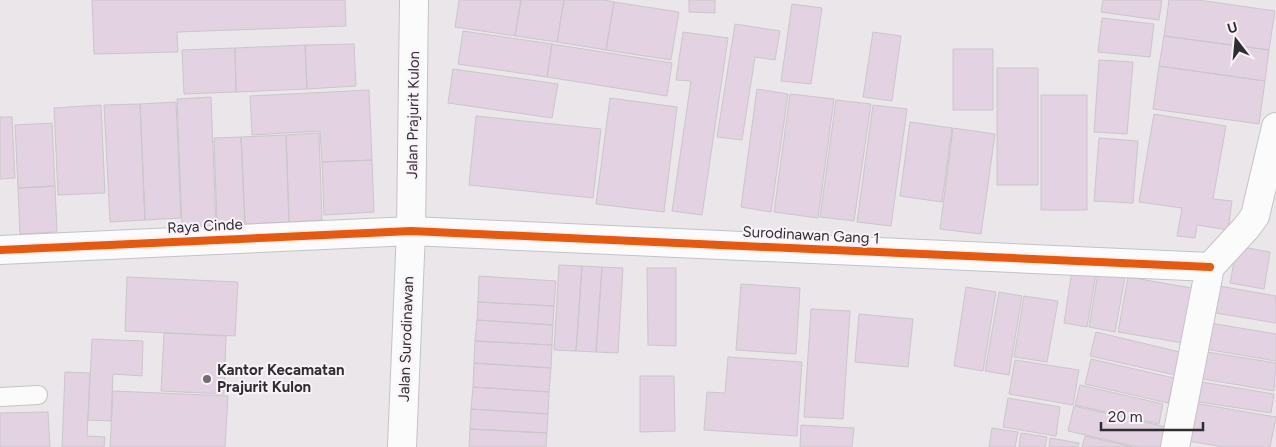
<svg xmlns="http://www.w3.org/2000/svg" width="1276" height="447" font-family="Figtree,sans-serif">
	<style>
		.building { fill: #e2d2e2; stroke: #cac7ca }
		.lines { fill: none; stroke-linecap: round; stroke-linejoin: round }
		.lane-casing { stroke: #c5c2c5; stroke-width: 20 }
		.street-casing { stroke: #c5c2c5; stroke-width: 30 }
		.secondary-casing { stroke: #c5c2c5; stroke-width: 30 }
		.lane { stroke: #fcfbfc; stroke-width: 18 }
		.street { stroke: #fcfbfc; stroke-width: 28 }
		.secondary { stroke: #fcfbfc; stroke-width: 28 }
		.cycleway-casing { stroke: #faf2f9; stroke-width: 11 }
		.cycleway { stroke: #e8590c; stroke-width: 8 }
		.poi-dot { fill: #716e71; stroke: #faf2f9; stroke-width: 2 }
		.labels { text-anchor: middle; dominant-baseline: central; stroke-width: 4; stroke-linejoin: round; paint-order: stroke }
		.street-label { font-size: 15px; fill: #302d30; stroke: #faf2f9 }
		.poi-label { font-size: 15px; font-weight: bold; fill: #302d30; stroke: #faf2f9; text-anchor: start }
	</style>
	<rect width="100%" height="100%" fill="#eae6ea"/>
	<path class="building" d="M92 0H345L346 26 177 32 178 52 94 54Z
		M459 0H521L515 36 455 27Z
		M521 0H564L557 42 515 36Z
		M564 0H604L614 2 606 50 557 42Z
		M689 0H715V13L689 12Z
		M1103 0H1162L1159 20 1101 12Z
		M1169 0H1198L1275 11 1269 50 1164 36Z
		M614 2 679 12 671 60 606 50Z
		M792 4 822 8 811 84 781 81Z
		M1102 18 1154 24 1150 57 1098 52Z
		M735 24 780 31 775 60 755 57 742 140 717 137Z
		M463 31 552 44 547 77 458 64Z
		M683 32 728 38 702 215 672 211 691 81 676 80Z
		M873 32 901 36 892 101 863 97Z
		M1164 36 1269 50 1265 81 1159 66Z
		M354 44 356 86 307 89 305 45Z
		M552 44 672 63 667 96 547 77Z
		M305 45 307 89 236 92 235 48Z
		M235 48 236 92 184 94 182 50Z
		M953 49H993V110H953Z
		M1099 60 1133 62 1127 134 1094 132Z
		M1159 66 1265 81 1259 124 1153 109Z
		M997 68H1038V185H997Z
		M453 69 558 84 552 118 448 103Z
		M757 89 788 94 771 212 741 207Z
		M369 90 372 160 322 162 320 131 252 135 250 96Z
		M790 94 834 99 818 218 774 212Z
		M1041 95H1087V210H1041Z
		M211 97 216 225 182 227 177 99Z
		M610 98 677 107 664 212 596 204Z
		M836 100 871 104 854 221 820 217Z
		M176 102 181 218 145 220 140 104Z
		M140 104 145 220 110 222 104 105Z
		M101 105 105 193 58 195 54 108Z
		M873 105 907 109 891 226 857 222Z
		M1154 114 1226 126 1213 199 1232 201 1228 230 1197 225 1195 238 1177 236 1182 208 1139 202Z
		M476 116 601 129 593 198 469 185Z
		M0 117H12L15 178 0 179Z
		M910 122 952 128 942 202 900 196Z
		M52 123 55 186 18 188 15 125Z
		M953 128 995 134 981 234 940 229Z
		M319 133 322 220 289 222 286 135Z
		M286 135 289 222 245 224 241 137Z
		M241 137 245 224 217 225 214 138Z
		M1099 138 1138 141 1133 203 1094 201Z
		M372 160 374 212 324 215 322 162Z
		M55 186 57 232 20 234 18 188Z
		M1237 246 1270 252 1264 289 1230 283Z
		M559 265 582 266 576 351 554 350Z
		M582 266 602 267 596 352 576 351Z
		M602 267 623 268 618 353 596 352Z
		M647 268H676V346L648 345Z
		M1072 270 1096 274 1087 327 1064 323Z
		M1098 273 1125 277 1115 332 1089 327Z
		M479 276 556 281 554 306 478 302Z
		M127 277 238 282 235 336 125 331Z
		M1128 277 1192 288 1183 343 1118 332Z
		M741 284 800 288 796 354 736 350Z
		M1214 285 1276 296V323L1209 312Z
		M966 287 996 292 983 371 954 366Z
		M999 292 1022 296 1009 375 985 371Z
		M1024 296 1058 301 1047 362 1014 357Z
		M478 302 554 306 553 325 477 320Z
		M811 309 850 311 843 419 804 417Z
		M859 314 913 319 908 367 855 362Z
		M477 320 553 325 552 345 475 341Z
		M1204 322 1276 334V361L1199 348Z
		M1096 332 1180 352 1175 375 1090 356Z
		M164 333 226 336 224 394 161 391Z
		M92 339 143 341 142 376 113 374 111 421 88 420Z
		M475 341 552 345 551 368 474 363Z
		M1201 351 1276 363 1274 391 1197 378Z
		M728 357 802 362 797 436 704 430 707 392 725 393Z
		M1091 359 1174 378 1168 403 1085 384Z
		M1015 360 1079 370 1073 405 1009 394Z
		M474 363 551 368 549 392 473 387Z
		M65 372 90 373 87 436 105 437 104 447H62Z
		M640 376H674L675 431 640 432Z
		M1196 381 1274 394 1271 413 1193 401Z
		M1080 385 1163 404 1159 424 1075 405Z
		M473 387 549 392 548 414 471 409Z
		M113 391 228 396 225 447H110Z
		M1008 398 1060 407 1056 436 1003 427Z
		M1194 403 1276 417 1270 447H1224L1188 441Z
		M1074 406 1166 427 1162 447H1138L1068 431Z
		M471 409 548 414 547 433 470 429Z
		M48 412 50 447H0V413Z
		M801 425 854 428 852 447H800Z
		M992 428 1018 432 1015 447H989Z
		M470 429 547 433 546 447H469Z
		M1021 433 1047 437 1045 447H1019Z
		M1085 436 1133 447H1082Z
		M1050 438 1079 443 1078 447H1049Z"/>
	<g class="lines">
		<g class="lane-casing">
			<path id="lane" d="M0 397 38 395"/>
		</g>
		<g class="street-casing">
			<path id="street" d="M411 231 1210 267
				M1210 267 1246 228 1255 216 1276 127
				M1175 447 1210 267"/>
		</g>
		<g class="secondary-casing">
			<path id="secondary" d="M0 250 411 231
				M402 447 411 231 414 0"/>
		</g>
		<use href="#lane" class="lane"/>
		<use href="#street" class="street"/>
		<use href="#secondary" class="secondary"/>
		<g class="cycleway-casing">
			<path id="cycleway" d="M0 250 411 231 1210 267"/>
		</g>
		<use href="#cycleway" class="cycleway"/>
	</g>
	<circle class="poi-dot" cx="207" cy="379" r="5"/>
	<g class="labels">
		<g class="street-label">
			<text transform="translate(413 115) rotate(-89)">Jalan Prajurit Kulon</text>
			<text transform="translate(205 226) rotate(-3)">Raya Cinde</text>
			<text transform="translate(811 235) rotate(3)">Surodinawan Gang 1</text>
			<text transform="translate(406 339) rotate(-88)">Jalan Surodinawan</text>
		</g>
		<g class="poi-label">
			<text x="217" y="370">Kantor Kecamatan<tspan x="217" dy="17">Prajurit Kulon</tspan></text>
		</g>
	</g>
	<g transform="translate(1236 40) rotate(344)" stroke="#faf2f9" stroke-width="4" paint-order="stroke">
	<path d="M0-4L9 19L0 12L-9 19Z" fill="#302d30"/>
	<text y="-8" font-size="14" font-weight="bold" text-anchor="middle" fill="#302d30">U</text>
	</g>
	<path d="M1101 422v8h102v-8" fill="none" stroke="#302d30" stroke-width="2.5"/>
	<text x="1108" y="422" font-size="15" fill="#302d30" stroke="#faf2f9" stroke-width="4" paint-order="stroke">20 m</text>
</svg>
